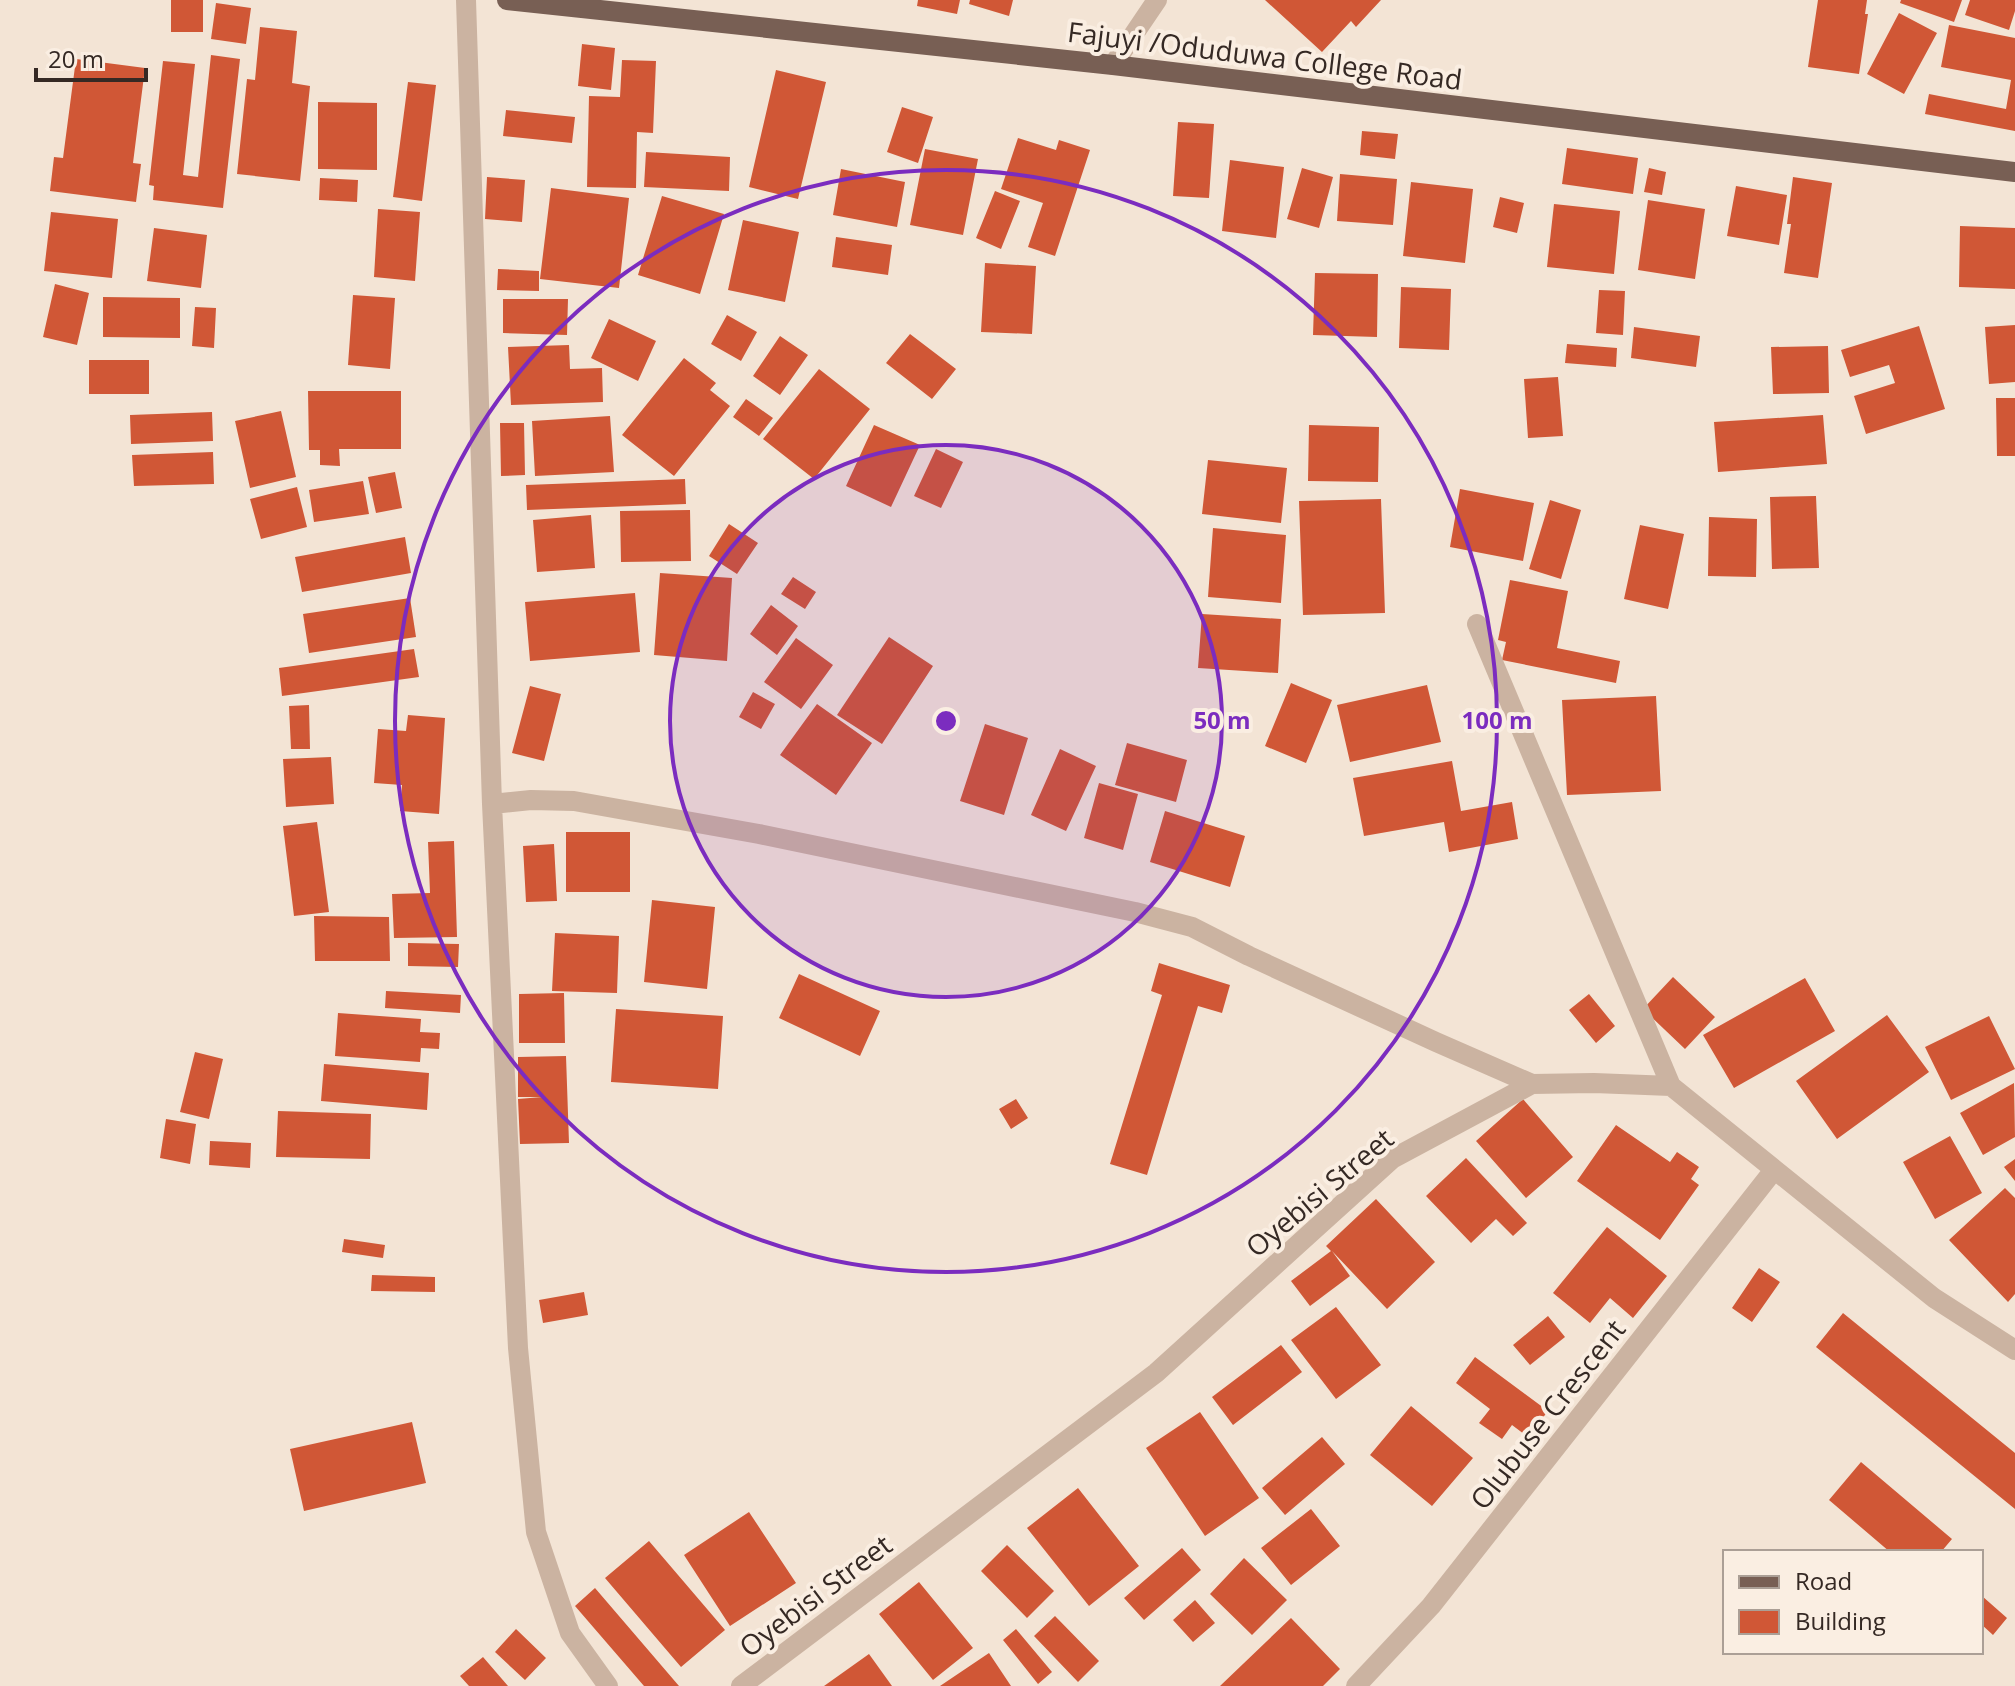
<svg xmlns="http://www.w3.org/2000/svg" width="2015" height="1686" font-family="'Open Sans',sans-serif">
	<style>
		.building { fill: #d05736 }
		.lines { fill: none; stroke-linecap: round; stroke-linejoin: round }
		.minor { stroke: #cbb3a1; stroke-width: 20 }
		.primary { stroke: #785f54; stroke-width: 20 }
		.ring { fill: none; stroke: #7b2cbf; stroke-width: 4 }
		.labels { text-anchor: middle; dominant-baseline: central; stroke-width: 8; stroke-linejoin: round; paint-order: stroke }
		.street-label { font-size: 28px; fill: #352924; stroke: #faeee2 }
		.centre { fill: #7b2cbf; stroke: #faeee2; stroke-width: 4 }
		.ring-label { font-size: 24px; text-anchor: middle; font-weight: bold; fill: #7b2cbf; stroke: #faeee2; stroke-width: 8; stroke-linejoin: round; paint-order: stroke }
	</style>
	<rect width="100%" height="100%" fill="#f3e4d5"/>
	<path class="building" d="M171 0H203V32H171Z
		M918 0H960L957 14 917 6Z
		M970 0H1013L1009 16 969 4Z
		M1265 0H1381L1356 27 1351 21 1322 52Z
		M1818 0H1867L1865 14H1868L1859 74 1808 67Z
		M1901 0H1962L1954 22 1900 3Z
		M1970 0H2015V11L2009 30 1965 15Z
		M216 3 251 8 246 44 211 39Z
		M1899 13 1937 33 1904 94 1867 74Z
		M1949 25 2015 38V131L1925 114 1929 94 2006 109 2011 80 1941 67Z
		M260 27 297 31 292 83 310 86 300 181 237 174 247 79 255 80Z
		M582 44 615 48 611 90 578 86Z
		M211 55 240 59 223 208 153 200 154 186 149 185 163 61 195 64 183 175 198 177Z
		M76 59 145 68 133 163 141 164 136 202 50 191 54 157 63 158Z
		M622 60 656 61 653 133 637 132 636 188 587 187 589 96 620 97Z
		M776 70 826 82 798 199 749 187Z
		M408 82 436 85 422 201 393 197Z
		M318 102 377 103V170L318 169Z
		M902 107 933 117 918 163 887 152Z
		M506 110 575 117 572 143 503 136Z
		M1178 122 1214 124 1209 198 1173 196Z
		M1362 131 1398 134 1395 159 1360 155Z
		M1018 138 1056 150 1059 140 1090 150 1055 256 1028 247 1043 203 1001 189Z
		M1567 148 1638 158 1633 194 1562 184Z
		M925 149 978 159 963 235 910 225Z
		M646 152 730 157 729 191 644 187Z
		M1230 160 1284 167 1276 238 1222 231Z
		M1302 168 1333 177 1319 228 1287 219Z
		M1649 168 1666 172 1662 195 1644 192Z
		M841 169 905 182 897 227 833 215Z
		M1340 174 1397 179 1393 225 1337 221Z
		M487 177 525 180 522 222 485 219Z
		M1793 177 1832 183 1818 278 1784 273 1791 224H1787Z
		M320 178 358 180 357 202 319 200Z
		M1411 182 1473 189 1465 263 1403 256Z
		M1736 186 1787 195 1779 245 1727 236Z
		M551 188 629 198 619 288 540 279Z
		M995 191 1020 201 1001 249 976 238Z
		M662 196 724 214 700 294 638 275Z
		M1500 197 1524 203 1517 233 1493 227Z
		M1648 200 1705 209 1695 279 1638 270Z
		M1554 204 1620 211 1614 274 1547 267Z
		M378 209 420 212 415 281 374 277Z
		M51 212 118 219 112 278 44 271Z
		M743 220 799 232 785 302 728 290Z
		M1960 226 2015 228V289L1959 287Z
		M154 228 207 235 201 288 147 281Z
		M836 237 892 245 888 275 832 267Z
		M985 263 1036 266 1032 334 981 332Z
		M498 269 539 271V291L497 290Z
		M1315 273 1378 274 1377 337 1313 335Z
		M55 284 89 293 77 345 43 337Z
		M1401 287 1451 289 1449 350 1399 348Z
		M1599 290 1625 291 1623 335 1596 333Z
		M353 295 395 298 390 369 348 365Z
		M103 297 180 298V338L103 337Z
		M503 299H568L567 335 503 333Z
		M195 307 216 308 214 348 192 346Z
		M727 315 757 332 741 361 711 344Z
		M609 319 656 341 638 381 591 358Z
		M2015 325V382L1989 384 1985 327Z
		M1919 326 1945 409 1866 434 1854 396 1895 383 1889 365 1850 377 1841 350Z
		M1634 327 1700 336 1696 367 1631 358Z
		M910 334 956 369 932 399 886 363Z
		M780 336 808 355 780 395 753 376Z
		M1567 344 1617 348 1616 367 1565 363Z
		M569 345 570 369 602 368 603 402 511 405 508 347Z
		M1828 346 1829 393 1773 394 1771 347Z
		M684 358 716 383 710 390 730 406 674 476 622 435Z
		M89 360H149V394H89Z
		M819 369 870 409 814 479 763 439Z
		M1558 377 1563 436 1528 438 1524 379Z
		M308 391H401V449H339L340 466 320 465V450H309Z
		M1996 398H2015V456H1997Z
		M746 399 773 418 759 436 733 417Z
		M281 411 296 477 250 488 235 421Z
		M212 412 213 441 131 444 130 415Z
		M1823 415 1827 464 1718 472 1714 422Z
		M610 416 614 472 535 476 532 421Z
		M500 423H524L525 475 501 476Z
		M874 425 920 445 891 507 846 486Z
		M1309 425 1379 427 1378 482 1308 481Z
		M936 449 963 462 941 508 914 496Z
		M213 452 214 484 134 486 132 455Z
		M1208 460 1287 468 1281 523 1202 514Z
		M395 472 402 508 376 513 368 477Z
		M685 479 686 504 527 510 526 485Z
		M363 481 369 514 314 522 309 490Z
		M297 487 307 527 261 539 250 499Z
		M1460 489 1534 503 1523 561 1450 547Z
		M1816 496 1819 568 1772 569 1770 497Z
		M1381 499 1385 613 1303 615 1299 501Z
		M1550 500 1581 510 1561 579 1529 569Z
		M690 510 691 561 621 562 620 511Z
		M591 515 595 568 537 572 533 520Z
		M1709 517 1757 519 1756 577 1708 576Z
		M729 524 758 543 737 574 709 556Z
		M1640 525 1684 534 1668 609 1624 599Z
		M1213 528 1286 535 1281 603 1208 597Z
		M405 537 411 573 302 592 295 557Z
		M660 573 732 578 727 661 654 655Z
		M793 577 816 592 805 609 781 594Z
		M1510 580 1568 591 1557 648 1620 661 1616 683 1502 660 1506 642 1498 640Z
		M635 593 640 652 530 661 525 602Z
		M410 598 416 637 309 653 303 614Z
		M771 605 798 626 777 655 750 634Z
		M1202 614 1281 619 1278 673 1198 668Z
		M889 637 933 666 882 744 837 715Z
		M796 638 833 665 801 709 764 682Z
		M414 649 419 677 282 696 279 668Z
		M1291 683 1332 700 1306 763 1265 746Z
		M1427 685 1441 742 1350 762 1337 705Z
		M530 686 561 694 544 761 512 753Z
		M753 692 775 704 761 729 739 717Z
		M1656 696 1661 791 1567 795 1562 700Z
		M817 704 872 743 836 795 780 755Z
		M309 705 310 749H291L289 706Z
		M408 715 445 718 439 814 400 811 402 785 374 783 378 729 406 731Z
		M985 724 1028 738 1004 815 960 801Z
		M1127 743 1187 760 1176 802 1115 785Z
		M1060 749 1096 766 1066 831 1031 815Z
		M331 757 334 804 286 807 283 759Z
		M1452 761 1461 811 1512 802 1518 839 1449 852 1444 822 1364 836 1353 778Z
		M1099 783 1138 794 1123 850 1084 838Z
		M1165 811 1245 836 1230 887 1150 862Z
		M317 822 329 912 294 916 283 826Z
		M566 832H630V892H566Z
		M454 841 457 937 394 938 392 894 430 893 428 842Z
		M554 844 557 901 526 902 523 846Z
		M652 900 715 907 707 989 644 982Z
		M314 916 389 917 390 961H315Z
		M555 933 619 936 617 993 552 991Z
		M408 943 459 944 458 967 408 966Z
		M1159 963 1230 985 1222 1013 1198 1006 1147 1175 1110 1164 1162 995 1151 991Z
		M799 974 880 1011 860 1056 779 1018Z
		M1673 977 1715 1017 1685 1049 1643 1009Z
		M1805 978 1835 1031 1734 1088 1703 1035Z
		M386 991 461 995 460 1013 385 1008Z
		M564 993 565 1043H519V994Z
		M1589 994 1615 1026 1596 1043 1569 1010Z
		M616 1009 723 1016 718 1089 611 1082Z
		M338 1013 421 1019 420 1032 440 1033 439 1049 421 1048 420 1062 335 1056Z
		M1887 1015 1929 1072 1837 1139 1796 1081Z
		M1989 1016 2015 1069 1951 1100 1925 1047Z
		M195 1052 223 1059 209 1119 180 1112Z
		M566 1056 569 1143 520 1144 518 1099 542 1097H518V1057Z
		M324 1064 429 1073 427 1110 321 1101Z
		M2014 1083 2015 1137 1983 1155 1960 1113Z
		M1016 1099 1028 1118 1011 1129 999 1109Z
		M1523 1099 1573 1157 1526 1198 1476 1141Z
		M278 1111 371 1114 370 1159 276 1157Z
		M166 1119 196 1124 190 1164 160 1158Z
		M1616 1125 1670 1162 1677 1152 1699 1167 1691 1179 1699 1185 1660 1240 1577 1181Z
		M1950 1136 1982 1193 1935 1219 1903 1162Z
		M210 1141 251 1143 250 1168 209 1165Z
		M1466 1158 1527 1223 1513 1236 1496 1219 1471 1243 1426 1196Z
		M2015 1159V1181L2004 1167Z
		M2005 1188 2015 1198V1294L2008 1302 1949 1240Z
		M1376 1199 1435 1262 1387 1309 1332 1251 1350 1276 1310 1306 1291 1281 1331 1251 1326 1246Z
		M1607 1227 1667 1276 1633 1318 1610 1298 1590 1323 1553 1293Z
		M344 1239 385 1245 383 1258 342 1252Z
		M1759 1268 1780 1282 1752 1322 1732 1308Z
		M372 1275 435 1277V1292L371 1291Z
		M584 1292 588 1315 543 1323 539 1300Z
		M1336 1307 1381 1365 1336 1399 1291 1340Z
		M1843 1313 2015 1453V1509L1816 1347Z
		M1548 1316 1565 1337 1530 1365 1513 1345Z
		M1281 1345 1302 1372 1233 1425 1212 1397Z
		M1475 1357 1548 1411 1528 1437 1512 1425 1502 1439 1479 1423 1490 1409 1456 1383Z
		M1411 1406 1473 1458 1432 1506 1370 1455Z
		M1200 1412 1259 1498 1205 1536 1146 1448Z
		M412 1422 426 1483 304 1511 290 1449Z
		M1322 1437 1345 1464 1285 1515 1262 1488Z
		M1861 1462 1952 1539 1941 1552H1890L1829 1500Z
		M1078 1488 1139 1566 1089 1606 1027 1528Z
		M1311 1509 1340 1546 1291 1585 1261 1548Z
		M749 1512 796 1583 730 1626 684 1555Z
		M649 1541 725 1630 681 1667 605 1578Z
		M1007 1545 1054 1591 1027 1618 981 1571Z
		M1182 1548 1201 1570 1144 1620 1124 1598Z
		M1244 1558 1287 1600 1252 1635 1210 1594Z
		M919 1582 973 1648 933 1680 879 1614Z
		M595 1588 679 1686H644L575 1606Z
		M1982 1596 2007 1618 1993 1635 1981 1624Z
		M1195 1600 1215 1623 1193 1642 1173 1620Z
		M1055 1616 1099 1661 1078 1682 1034 1636Z
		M1291 1618 1340 1669 1323 1686H1220Z
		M516 1629 546 1658 525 1680 495 1652Z
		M1016 1629 1052 1672 1038 1684 1003 1640Z
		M989 1653 1011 1686H940Z
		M869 1654 892 1686H824Z
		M483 1657 508 1686H469L460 1676Z"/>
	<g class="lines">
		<path class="minor" d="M466 0 492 804 518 1348 536 1532 570 1633 608 1686
			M1113 65 1157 0
			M1477 624 1671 1086
			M492 804 531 800 574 801 759 834 1135 912 1192 927 1249 956 1436 1042 1532 1084
			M741 1686 1156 1373 1392 1159 1532 1084 1594 1083 1671 1086 1934 1298 2015 1350
			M1356 1686 1431 1606 1774 1170"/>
		<path class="primary" d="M507 0 1113 65 2015 172"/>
	</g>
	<circle cx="946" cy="721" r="276" fill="#7b2cbf" fill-opacity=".12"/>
	<g class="ring">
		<circle cx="946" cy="721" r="276"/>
		<circle cx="946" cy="721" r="551"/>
	</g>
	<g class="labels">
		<g class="street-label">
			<text transform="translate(1265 55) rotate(7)">Fajuyi /Oduduwa College Road</text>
			<text transform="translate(1319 1192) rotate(-40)">Oyebisi Street</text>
			<text transform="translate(1547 1414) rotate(-52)">Olubuse Crescent</text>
			<text transform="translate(815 1595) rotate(-37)">Oyebisi Street</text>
		</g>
	</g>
	<circle cx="946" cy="721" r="12" class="centre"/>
	<g class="ring-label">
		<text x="1222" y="729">50 m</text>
		<text x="1497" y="729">100 m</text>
	</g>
	<rect x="1723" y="1550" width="260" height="104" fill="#faeee2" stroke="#ab9f96" stroke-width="2"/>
	<rect x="1739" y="1576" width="40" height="12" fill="#785f54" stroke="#ab9f96" stroke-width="2"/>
	<text x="1795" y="1590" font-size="24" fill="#352924">Road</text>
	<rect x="1739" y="1610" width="40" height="24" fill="#d05736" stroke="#ab9f96" stroke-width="2"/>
	<text x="1795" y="1630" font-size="24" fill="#352924">Building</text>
	<path d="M36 68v12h110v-12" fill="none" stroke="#352924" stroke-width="4"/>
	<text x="48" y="68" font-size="24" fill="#352924" stroke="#faeee2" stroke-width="6" paint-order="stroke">20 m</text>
</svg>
